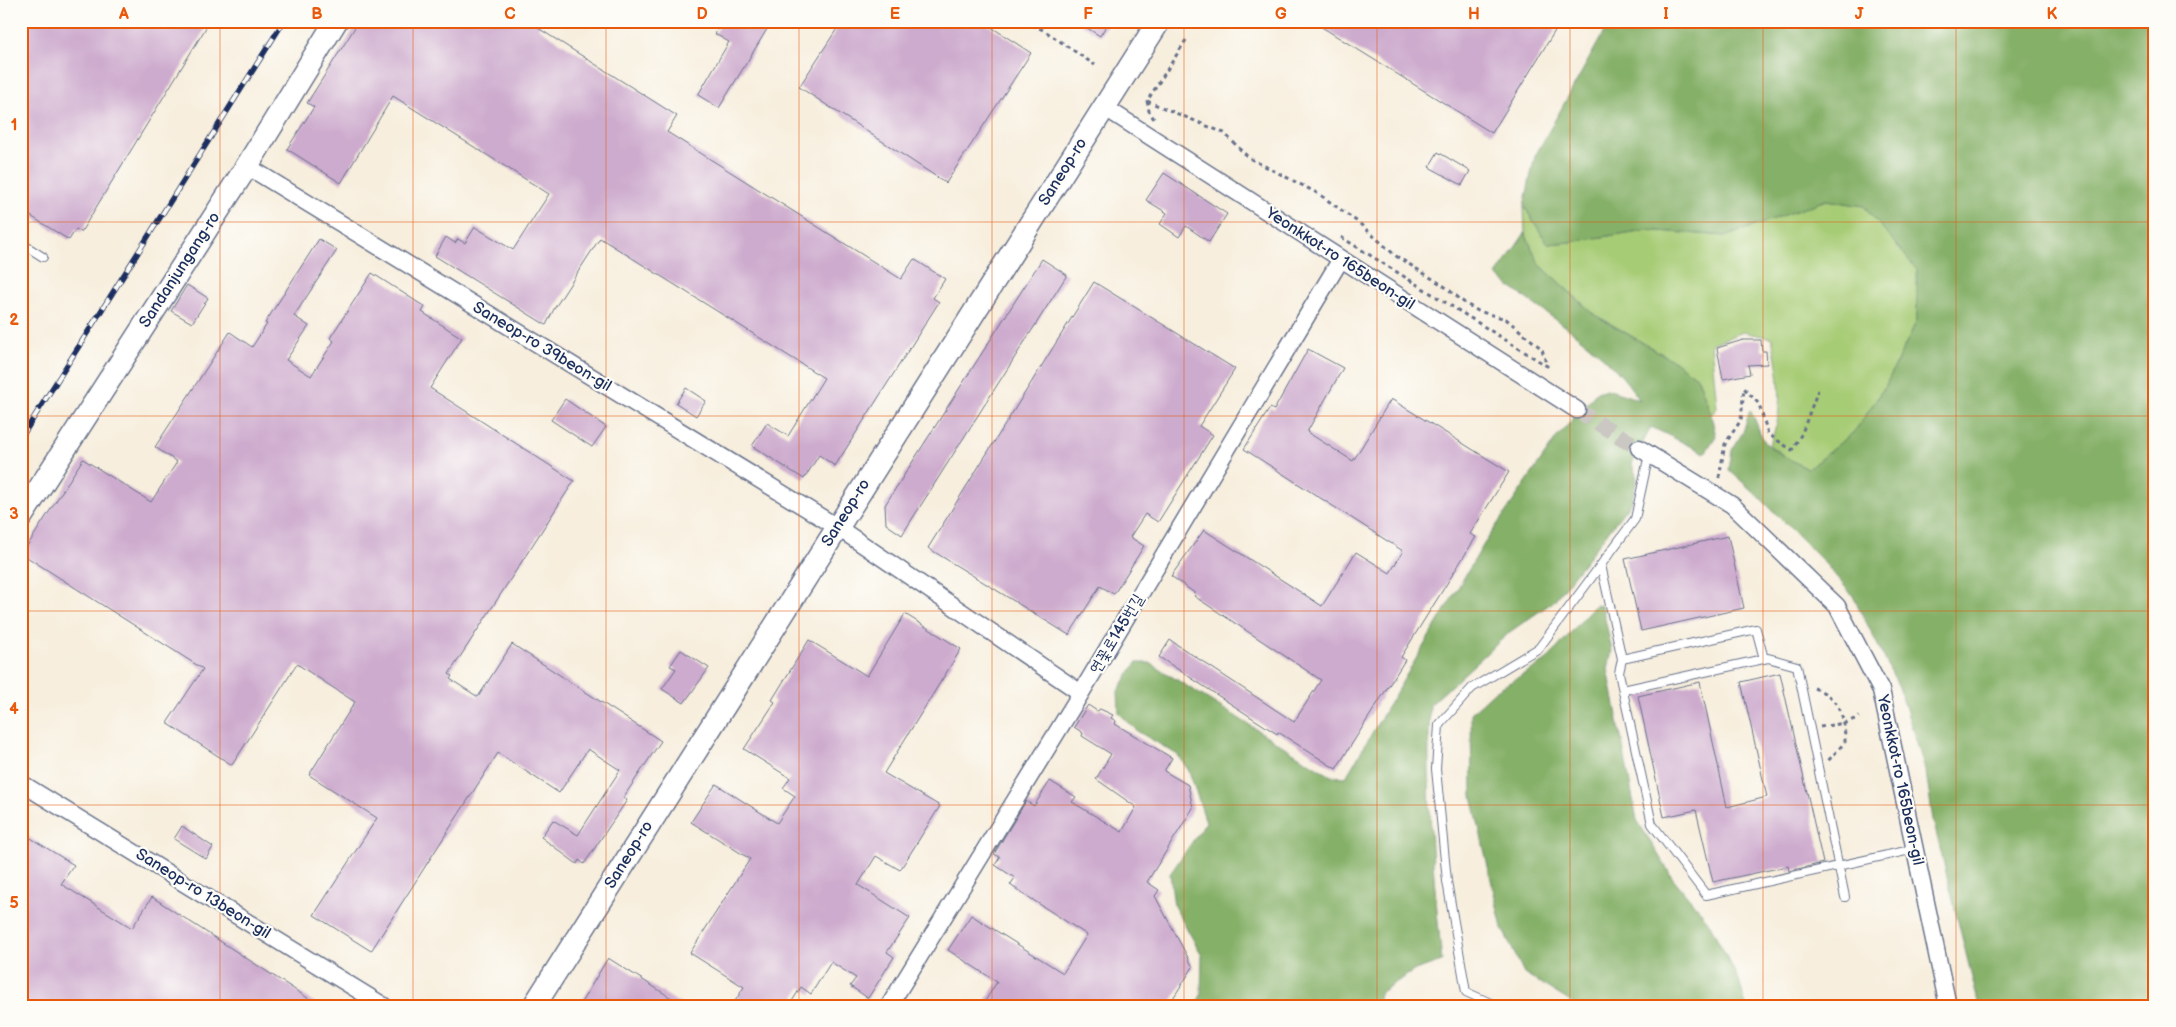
<svg xmlns="http://www.w3.org/2000/svg" width="2176" height="1027" font-family="'Balsamiq Sans','Poor Story',sans-serif">
	<style>
		.green { fill: #a7cc76; stroke: #617e6a }
		.forest { fill: #85b067; stroke: #507062 }
		.building { fill: #cdabce }
		.lines { fill: none; stroke-linecap: round; stroke-linejoin: round }
		.street-tunnel { stroke: #cbc8c4; stroke-width: 16; stroke-dasharray: 16 8; stroke-linecap: butt }
		.lane-casing { stroke: #68728a; stroke-width: 10 }
		.street-casing { stroke: #68728a; stroke-width: 19 }
		.secondary-casing { stroke: #68728a; stroke-width: 25 }
		.path { stroke: #68728a; stroke-width: 3; stroke-dasharray: 4 4; stroke-linecap: butt }
		.lane { stroke: #fff; stroke-width: 8 }
		.street { stroke: #fff; stroke-width: 16 }
		.secondary { stroke: #fff; stroke-width: 22 }
		.rail-casing { stroke: #1b2f5e; stroke-width: 5.5 }
		.rail { stroke: #fdfcf7; stroke-width: 4; stroke-dasharray: 11; stroke-linecap: butt }
		.grid { fill: none; stroke: #e8590c; stroke-width: 1; stroke-opacity: 0.55 }
		.labels { text-anchor: middle; dominant-baseline: central; stroke-width: 4.5; stroke-linejoin: round; paint-order: stroke }
		.street-label { font-size: 16px; fill: #1b2f5e; stroke: #fdfcf7 }
		.neatline { fill: none; stroke: #e8590c; stroke-width: 2 }
		.grid-label { font-size: 16px; text-anchor: middle; font-weight: bold; fill: #e8590c }
	</style>
	<rect width="100%" height="100%" fill="#fdfcf7"/>
	<filter id="ink" filterUnits="userSpaceOnUse"><feTurbulence type="fractalNoise" baseFrequency=".02" numOctaves="2"/><feDisplacementMap in="SourceGraphic" scale="10" xChannelSelector="R" yChannelSelector="G"/><feConvolveMatrix kernelMatrix="1 2 1 2 8 2 1 2 1" color-interpolation-filters="sRGB"/></filter>
	<filter id="wash" filterUnits="userSpaceOnUse"><feTurbulence type="fractalNoise" baseFrequency=".0096" numOctaves="4" result="noise"/><feDisplacementMap in="SourceGraphic" scale="20" xChannelSelector="R" yChannelSelector="G"/><feGaussianBlur stdDeviation="1.12" result="paint"/><feColorMatrix in="noise" values="0 0 0 0 0 0 0 0 0 0 0 0 0 0 0 0 0 1.4 0 .05"/><feComposite in="paint" operator="in"/></filter>
	<g filter="url(#wash)">
		<rect width="100%" height="100%" fill="#f7eedd"/>
		<path class="green" d="M1826 200 1864 206 1918 270 1917 320 1886 385 1855 431 1808 469 1789 459 1769 445C1786 411 1779 373 1772 338L1743 332 1711 344 1717 407 1711 415 1698 378 1674 361 1594 314 1539 264 1525 233 1524 206 1548 244 1571 242 1645 230 1727 236Z"/>
		<path class="forest" d="M1610 21H2155V1006H1979L1933 820 1926 772 1899 687 1853 596 1822 560 1760 498 1729 470 1732 450 1743 432 1750 410C1756 420 1758 429 1763 439 1768 449 1797 463 1808 469L1855 431 1886 385 1917 320V270L1864 206 1826 200 1727 236 1645 230 1571 242 1548 244 1524 206 1535 156Z
			M1525 233 1539 264 1593 314 1674 361 1698 378 1711 415 1716 436 1705 453 1651 427 1632 464 1637 478 1632 501 1553 602 1511 631 1430 705C1426 792 1433 875 1442 961L1415 970 1381 992 1376 1006H1195L1201 995 1202 955 1174 906 1170 874 1206 822 1189 771 1178 755 1137 731 1119 713 1118 691 1136 663H1150L1331 776 1346 777 1484 544 1557 437 1597 392 1607 389 1640 400C1632 390 1625 379 1616 370 1581 332 1534 308 1496 275Z
			M1595 605 1602 606 1612 650 1608 669 1637 820 1672 877 1708 921 1739 980 1746 1006H1577L1524 973 1502 928 1472 796 1471 713 1495 691 1546 661Z"/>
		<g id="blocks">
			<path class="building" d="M21 21H210L81 232 76 229 69 240 21 210Z
				M359 21H542L538 28 677 116 667 132 901 279 914 259 945 279 933 298 939 302 835 466 819 455 804 479 752 446 767 423 788 436 824 378 600 238 554 309 546 325 435 256 446 237 455 243 458 239 465 243 475 227 513 250 549 194 393 96 341 183 287 149 314 107 307 103Z
				M723 21H772L719 108 698 95 729 42 715 34Z
				M842 21H982L1031 53 946 183 799 87Z
				M1076 21H1109L1100 36Z
				M1312 21H1561L1492 133Z
				M1438 152 1470 171 1462 185 1429 167Z
				M1164 173 1227 214 1209 242 1186 226 1179 237 1160 224 1167 213 1146 200Z
				M319 239 337 250 294 316 309 326 286 360 311 376 334 341 330 338 372 273 425 307 422 312 462 338 430 388 574 481 449 674 452 676 450 679 478 697 512 644 661 741 623 798 627 800 584 864 579 860 577 864 541 837 553 820 578 835 620 770 588 749 559 793 498 753 371 951 314 915 377 818 309 775 355 702 297 664 232 765 167 723 203 669 22 554 83 459 151 502 177 462 155 447 230 332 252 347 267 324 265 323Z
				M1042 259 1067 275 902 535 886 524 885 505Z
				M1094 282 1235 369 1199 426 1213 435 1158 522 1145 514 1130 537 1144 546 1114 594 1100 586 1069 635 928 548Z
				M187 285 208 298 192 323 171 311Z
				M1743 340H1761L1762 351H1766L1767 364 1748 365 1750 374 1723 379 1717 348Z
				M1308 349 1343 368 1307 432 1353 461 1391 399 1509 472 1470 534 1476 537 1401 657 1405 660 1336 769 1278 732 1277 734 1159 657 1170 640 1294 722 1321 680 1194 596 1196 594 1171 576 1204 530 1322 606 1356 552 1390 573 1403 551 1244 449 1270 408 1274 410Z
				M686 388 706 401 696 416 676 403Z
				M565 399 606 427 592 447 551 420Z
				M1728 536 1744 608 1641 631 1625 559Z
				M905 614 961 649 884 773 940 806 900 870 876 856 858 885 910 918 887 952 894 957 868 998 850 986 856 978 831 962 811 994 801 987 789 1006H732L744 987 690 953 750 859 691 822 716 784 777 823 795 796 783 788 790 778 744 749 775 702 772 700 809 640 867 676Z
				M681 650 709 668 684 703 662 689 676 669 670 666Z
				M1780 673 1823 863 1789 871 1788 866 1713 882 1696 810 1664 817 1638 696 1700 682 1727 807 1767 797 1741 682Z
				M1088 705 1097 711 1100 709 1113 715 1111 718 1116 721 1115 724 1172 758 1164 771 1188 785 1193 808 1147 882 1159 890 1155 896 1193 967 1168 1006H982L997 982 948 950 971 915 1063 973 1087 935 1010 885 1015 878 995 865 1000 857 994 854 1026 801 1034 806 1050 781 1076 797 1072 802 1122 832 1136 807 1096 779 1111 754 1082 736 1083 733 1074 727Z
				M182 826 213 847 206 859 174 839Z
				M21 832 74 865 61 884 132 928 152 897 320 1006H21Z
				M608 958 684 1006H579Z"/>
		</g>
	</g>
	<g filter="url(#ink)">
		<use href="#blocks" fill-opacity="0" stroke="#68728a" stroke-width="1"/>
		<g class="lines">
			<path class="street-tunnel" d="M1577 410 1639 448"/>
			<g class="lane-casing">
				<path id="lane" d="M21 243 43 257
					M1601 565 1622 659 1619 673 1652 824 1706 895 1915 849
					M1622 659 1756 629 1764 659
					M1623 690 1768 658 1797 666 1845 897
					M1497 1006 1466 992 1447 881 1436 769 1439 725 1472 688 1539 648 1635 519 1649 454"/>
			</g>
			<g class="street-casing">
				<path id="street" d="M1104 107 1577 410
					M247 166 837 527 1081 693
					M1639 448 1732 505 1837 606 1881 690 1948 1006
					M21 783 384 1006
					M889 1006 1081 693 1341 259"/>
			</g>
			<g class="secondary-casing">
				<path id="secondary" d="M21 517 247 166 336 21
					M534 1006 1159 21"/>
			</g>
			<path class="path" d="M1025 21 1045 31 1095 65
				M1147 101 1224 133 1249 158 1319 194 1359 223 1396 256 1444 286 1466 304 1478 311 1506 319 1542 349 1547 366 1341 237
				M1154 119 1149 111 1147 101 1188 37
				M1719 478 1725 444 1741 420 1744 388 1759 404 1768 434 1792 450 1802 433 1818 390
				M1814 688C1840 698 1845 716 1845 742L1828 761
				M1820 727 1845 723 1859 717"/>
			<use href="#lane" class="lane"/>
			<use href="#street" class="street"/>
			<use href="#secondary" class="secondary"/>
			<g class="rail-casing">
				<path id="rail" d="M21 438 284 21"/>
			</g>
			<use href="#rail" class="rail"/>
		</g>
	</g>
	<path class="grid" d="M220 21V1006M413 21V1006M606 21V1006M799 21V1006M992 21V1006M1184 21V1006M1377 21V1006M1570 21V1006M1763 21V1006M1956 21V1006M21 222H2155M21 416H2155M21 611H2155M21 805H2155"/>
	<g class="labels">
		<g class="street-label">
			<text transform="translate(1063 172) rotate(-58)">Saneop-ro</text>
			<text transform="translate(1340 259) rotate(33)">Yeonkkot-ro 165beon-gil</text>
			<text transform="translate(180 270) rotate(-57)">Sandanjungang-ro</text>
			<text transform="translate(542 347) rotate(31)">Saneop-ro 39beon-gil</text>
			<text transform="translate(846 513) rotate(-58)">Saneop-ro</text>
			<text transform="translate(1117 634) rotate(-59)">연꽃로145번길</text>
			<text transform="translate(1900 780) rotate(78)">Yeonkkot-ro 165beon-gil</text>
			<text transform="translate(629 855) rotate(-58)">Saneop-ro</text>
			<text transform="translate(203 894) rotate(32)">Saneop-ro 13beon-gil</text>
		</g>
	</g>
	<rect width="2176" height="1027" fill="none" stroke="#fdfcf7" stroke-width="55"/>
	<rect x="28" y="28" width="2120" height="972" class="neatline"/>
	<g class="grid-label">
		<text x="124" y="19">A</text>
		<text x="317" y="19">B</text>
		<text x="510" y="19">C</text>
		<text x="702" y="19">D</text>
		<text x="895" y="19">E</text>
		<text x="1088" y="19">F</text>
		<text x="1281" y="19">G</text>
		<text x="1474" y="19">H</text>
		<text x="1666" y="19">I</text>
		<text x="1859" y="19">J</text>
		<text x="2052" y="19">K</text>
		<text x="14" y="130">1</text>
		<text x="14" y="325">2</text>
		<text x="14" y="519">3</text>
		<text x="14" y="714">4</text>
		<text x="14" y="908">5</text>
	</g>
</svg>
